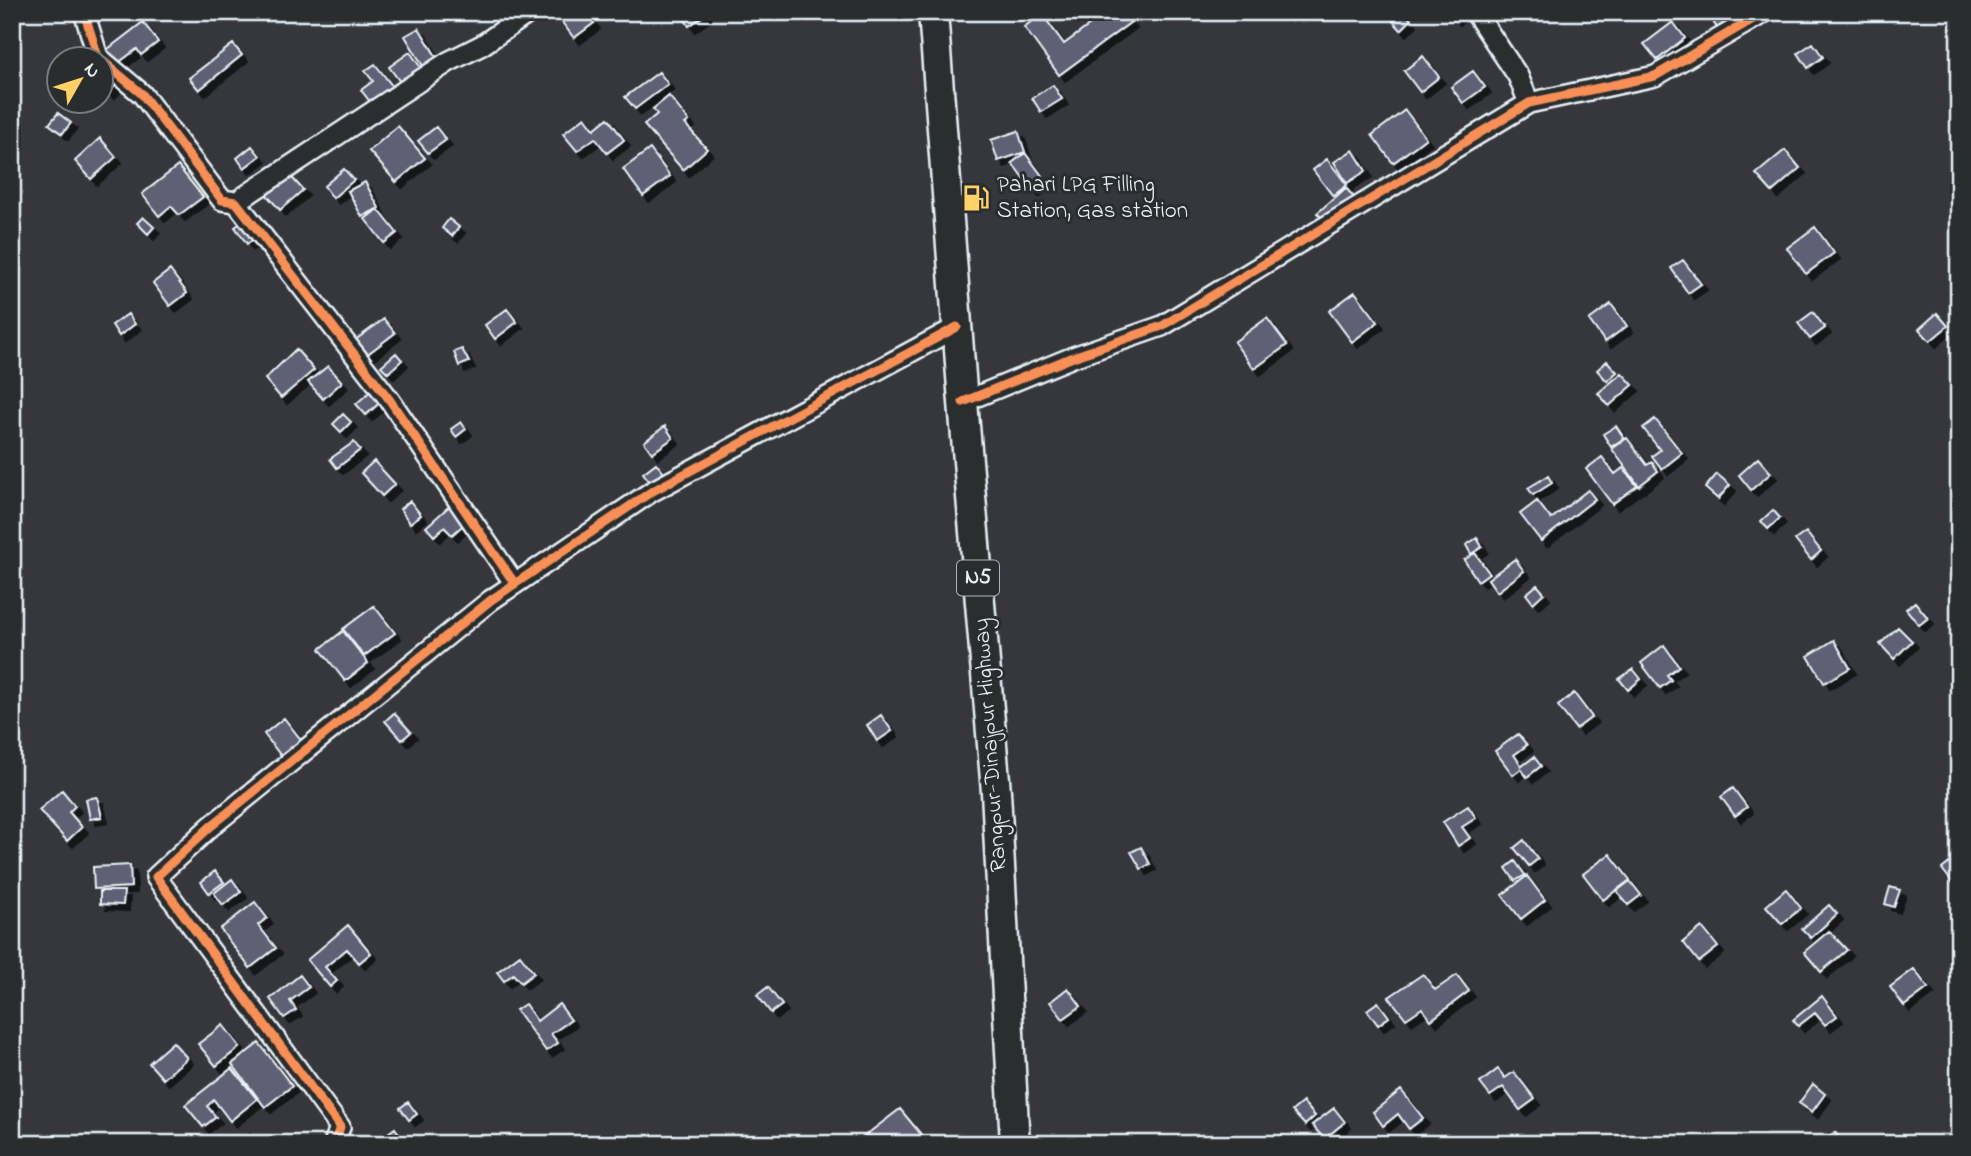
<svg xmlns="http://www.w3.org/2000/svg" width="1971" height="1156" font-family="'Indie Flower',sans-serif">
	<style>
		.building { fill: #5f6173; stroke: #e8f1f8; stroke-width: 2; filter: url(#shadow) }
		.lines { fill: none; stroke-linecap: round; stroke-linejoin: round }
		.minor-casing { stroke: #e8f1f8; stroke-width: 24 }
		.highway-casing { stroke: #e8f1f8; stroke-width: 33 }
		.minor { stroke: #2a2d2e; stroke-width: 19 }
		.highway { stroke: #2a2d2e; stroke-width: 28 }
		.cycleway-casing { stroke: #2a2d2e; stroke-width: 13 }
		.cycleway { stroke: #f78f57; stroke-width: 9 }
		.labels { text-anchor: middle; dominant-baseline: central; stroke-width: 6; stroke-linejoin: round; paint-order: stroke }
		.shield { fill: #2a2d2e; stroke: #afb6bb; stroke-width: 2 }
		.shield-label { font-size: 21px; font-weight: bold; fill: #e8f1f8 }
		.poi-label { font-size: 23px; fill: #e8f1f8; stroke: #2a2d2e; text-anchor: start }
		.street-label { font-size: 23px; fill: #e8f1f8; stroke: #2a2d2e }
	</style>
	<defs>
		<filter id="shadow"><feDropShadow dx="6" dy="6" stdDeviation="0" flood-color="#0009"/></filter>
	</defs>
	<rect width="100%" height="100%" fill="#35373c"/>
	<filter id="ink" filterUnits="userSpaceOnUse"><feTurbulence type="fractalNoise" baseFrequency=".0143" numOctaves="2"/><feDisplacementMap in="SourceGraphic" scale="14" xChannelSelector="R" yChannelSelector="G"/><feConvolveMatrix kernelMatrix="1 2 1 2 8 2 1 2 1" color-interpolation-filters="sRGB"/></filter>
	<g filter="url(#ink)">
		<path class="building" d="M493 12H505L508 16 501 22Z
			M572 12H586L594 23 574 38 561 21Z
			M690 12H705L706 14 689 26 683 17Z
			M1099 12H1123L1131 22 1059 75 1024 27 1042 14 1064 44 1102 16Z
			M1404 12 1411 20 1401 30 1393 21Z
			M1448 12H1462L1454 19Z
			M1707 12H1737L1738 13 1717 28Z
			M143 22 158 42 141 55 137 49 114 66 104 52Z
			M1673 22 1685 38 1657 60 1644 44Z
			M419 28 437 58 423 66 405 36Z
			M1813 43 1823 57 1808 68 1798 53Z
			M233 44 242 55 199 90 189 78Z
			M410 52 421 68 401 83 389 67Z
			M1423 56 1439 77 1420 92 1404 71Z
			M375 64 393 87 371 103 361 90 373 81 365 71Z
			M1473 71 1485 87 1463 103 1451 87Z
			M103 72 116 85 108 93 102 87Z
			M659 72 668 84 635 109 625 97Z
			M1053 85 1062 99 1041 112 1032 98Z
			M669 96 689 121 685 124 707 149 683 170 644 125 657 114 653 109Z
			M1405 110 1426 138 1393 163 1372 135Z
			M58 113 71 123 62 134 49 124Z
			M585 117 594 129 608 118 624 140 607 153 595 138 577 151 563 134Z
			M398 126 425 158 396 182 369 151Z
			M436 127 446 140 428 153 418 141Z
			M1018 131 1025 152 998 161 991 140Z
			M100 138 116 157 91 179 75 161Z
			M252 146 260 156 244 168 237 158Z
			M650 149 670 176 643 196 623 169Z
			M1353 150 1366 171 1347 183 1334 162Z
			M1785 150 1800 168 1772 192 1756 174Z
			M1025 153 1046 181 1033 191 1012 163Z
			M1327 159 1347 185 1333 196 1313 170Z
			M178 166 203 197 179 215 171 206 159 216 142 194Z
			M344 169 354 180 333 198 324 186Z
			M287 172 303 190 280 210 264 192Z
			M365 182 379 208 362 217 348 191Z
			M1346 188 1356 200 1328 225 1317 213Z
			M378 209 397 233 384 243 365 219Z
			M143 217 154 227 148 234 137 223Z
			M449 219 459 227 452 236 442 228Z
			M245 220 257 237 247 244 235 227Z
			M1815 227 1834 253 1806 274 1787 248Z
			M1683 260 1701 284 1688 293 1671 268Z
			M170 270 187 293 170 306 153 283Z
			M1355 292 1378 322 1352 342 1329 311Z
			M1611 304 1627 326 1605 342 1589 320Z
			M507 309 517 322 495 339 485 325Z
			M1813 312 1825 328 1810 339 1798 323Z
			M1937 313 1948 326 1930 341 1919 329Z
			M128 314 135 324 119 336 112 325Z
			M1267 318 1287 345 1254 369 1234 342Z
			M384 319 395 333 365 356 354 341Z
			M296 349 314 370 281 398 265 379Z
			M462 349 469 362 459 366 454 352Z
			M396 353 402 360 388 373 381 366Z
			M1607 361 1617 372 1607 381 1597 370Z
			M328 366 342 382 323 399 308 382Z
			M1622 373 1633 385 1609 406 1598 393Z
			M375 387 385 398 366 415 356 404Z
			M343 414 351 422 341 432 333 424Z
			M1655 419 1682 453 1662 469 1652 456 1660 450 1643 428Z
			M461 422 466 429 456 437 451 429Z
			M665 426 673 438 652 453 644 442Z
			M1616 426 1624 438 1611 447 1603 434Z
			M1627 438 1647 465 1652 462 1658 471 1639 486 1612 449Z
			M354 442 360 450 337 468 330 459Z
			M1602 457 1615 474 1623 468 1637 486 1612 504 1586 469Z
			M1758 458 1771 473 1751 490 1739 475Z
			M374 461 395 484 382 496 361 473Z
			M656 463 668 478 655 488 643 473Z
			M1717 474 1730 485 1718 499 1705 488Z
			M1548 476 1552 483 1533 495 1528 488Z
			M1588 490 1595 499 1541 541 1520 514 1537 501 1551 519Z
			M410 501 421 515 410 523 400 509Z
			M455 501 470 519 452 535 444 527 434 536 426 527Z
			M1773 510 1780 518 1768 529 1761 521Z
			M1806 532 1821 551 1811 560 1795 540Z
			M1477 538 1482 547 1471 554 1466 545Z
			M1475 553 1489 573 1478 581 1464 560Z
			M1515 559 1524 571 1497 592 1488 579Z
			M1537 585 1544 593 1533 603 1526 594Z
			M1915 602 1928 618 1919 625 1906 609Z
			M374 606 395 633 364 656 343 629Z
			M1898 627 1912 641 1894 659 1880 644Z
			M343 631 368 663 345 681 320 649Z
			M1834 640 1850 668 1824 683 1808 656Z
			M1664 645 1679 666 1667 675 1671 680 1660 688 1641 663Z
			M1633 669 1641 679 1628 690 1619 679Z
			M1574 693 1592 717 1576 729 1558 706Z
			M394 713 411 732 402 740 385 721Z
			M881 715 892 731 877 741 867 725Z
			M284 718 305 745 285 761 264 734Z
			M1518 734 1527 745 1514 755 1522 766 1534 757 1541 766 1527 777 1521 769 1513 775 1495 751Z
			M1733 788 1747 807 1735 816 1721 797Z
			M62 790 75 806 69 812 82 827 67 841 39 810Z
			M97 797 102 817 90 819 86 799Z
			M1468 806 1476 818 1462 827 1470 838 1458 846 1443 822Z
			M1524 840 1538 859 1529 866 1514 848Z
			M1141 847 1150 864 1141 869 1131 852Z
			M1610 854 1630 880 1603 900 1583 874Z
			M1958 856 1959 857V891L1942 869Z
			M1515 861 1525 875 1515 881 1506 868Z
			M130 865 131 887 94 889 93 867Z
			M215 871 224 882 209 893 201 882Z
			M1527 876 1545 900 1521 919 1502 895Z
			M232 879 241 892 223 905 214 893Z
			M1630 881 1641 895 1628 905 1617 891Z
			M1890 887 1900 890 1894 907 1885 904Z
			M1786 889 1801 908 1782 924 1766 906Z
			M100 891H124L123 905 100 904Z
			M255 902 267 918 258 925 276 948 250 968 220 929Z
			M1829 905 1837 914 1811 938 1802 929Z
			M348 925 371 953 359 963 347 949 325 967 337 981 330 987 307 960Z
			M1702 927 1718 947 1699 962 1683 942Z
			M1829 931 1847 950 1821 972 1804 952Z
			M520 955 534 973 521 983 513 974 504 981 497 972Z
			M1914 969 1928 988 1904 1006 1890 987Z
			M1423 974 1435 990 1457 975 1469 991 1431 1020 1422 1008 1406 1019 1389 997Z
			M300 975 309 987 290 1001 296 1010 284 1018 270 999Z
			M768 987 782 1005 771 1013 757 995Z
			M1068 988 1081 1006 1063 1019 1050 1002Z
			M1822 996 1837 1016 1825 1025 1815 1013 1798 1026 1793 1020Z
			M1378 1002 1389 1017 1378 1025 1367 1010Z
			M525 1004 537 1021 559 1004 571 1020 551 1034 558 1043 546 1051 516 1010Z
			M223 1025 240 1047 216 1066 198 1044Z
			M173 1042 187 1058 163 1079 149 1063Z
			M259 1043 292 1086 265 1107 232 1064Z
			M232 1068 257 1099 230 1121 214 1100 207 1106 216 1117 203 1127 185 1105Z
			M1498 1069 1505 1078 1514 1072 1535 1099 1520 1110 1503 1087 1490 1096 1480 1083Z
			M1813 1084 1825 1094 1812 1112 1799 1103Z
			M1401 1090 1423 1118 1409 1129 1398 1114 1383 1126 1373 1112Z
			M408 1102 417 1114 409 1120 400 1108Z
			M1303 1102 1315 1116 1305 1125 1292 1111Z
			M1334 1108 1345 1122 1324 1139 1312 1125Z
			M900 1109 929 1144H854Z
			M395 1128 403 1139 396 1144H373Z
			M1835 1132 1844 1144H1827L1824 1140Z"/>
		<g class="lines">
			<g class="minor-casing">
				<path id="minor" d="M84 12 98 57 142 94 222 200 236 202 389 399 515 584
					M1475 12 1518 76 1529 103
					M236 202 448 62 482 45 530 12
					M963 402 1073 357 1162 326 1529 103 1655 76 1765 12
					M334 1144 340 1127 156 877 210 827 491 600 651 492 957 327"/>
			</g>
			<g class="highway-casing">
				<path id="highway" d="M933 12 963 402 996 792 1015 1144"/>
			</g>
			<use href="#minor" class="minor"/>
			<use href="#highway" class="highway"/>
			<g class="cycleway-casing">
				<path id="cycleway" d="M84 12 98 57 142 94 222 200 236 202 389 399 515 584
					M963 402 1073 357 1162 326 1529 103 1655 76 1765 12
					M334 1144 340 1127 156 877 210 827 491 600 651 492 957 327"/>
			</g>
			<use href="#cycleway" class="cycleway"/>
		</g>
	</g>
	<defs>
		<g id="fuel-bare" transform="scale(2.1)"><path d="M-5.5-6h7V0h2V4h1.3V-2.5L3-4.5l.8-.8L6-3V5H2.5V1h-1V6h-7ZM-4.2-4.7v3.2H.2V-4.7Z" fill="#ffd166" stroke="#2a2d2e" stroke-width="2.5" paint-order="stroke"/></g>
	</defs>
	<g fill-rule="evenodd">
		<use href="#fuel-bare" x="976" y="198"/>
	</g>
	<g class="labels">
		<rect class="shield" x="957" y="560.5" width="42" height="35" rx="5"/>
		<g class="shield-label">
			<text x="978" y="578">N5</text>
		</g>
		<g class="poi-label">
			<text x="997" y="185">Pahari LPG Filling<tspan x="997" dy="26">Station, Gas station</tspan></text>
		</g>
		<g class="street-label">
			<text transform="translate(991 745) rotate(-94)">Rangpur-Dinajpur Highway</text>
		</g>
	</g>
	<rect width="1971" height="1156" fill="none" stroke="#2a2d2e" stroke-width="42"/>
	<rect x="21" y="21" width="1929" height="1114" fill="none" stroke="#e8f1f8" stroke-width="2.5" filter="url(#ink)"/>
	<g transform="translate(80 80) rotate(51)"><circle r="33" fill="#2a2d2e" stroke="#767b7f" stroke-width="2"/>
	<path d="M0-5L12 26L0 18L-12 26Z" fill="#ffd166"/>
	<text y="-10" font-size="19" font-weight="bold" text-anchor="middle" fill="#e8f1f8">N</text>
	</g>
</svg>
